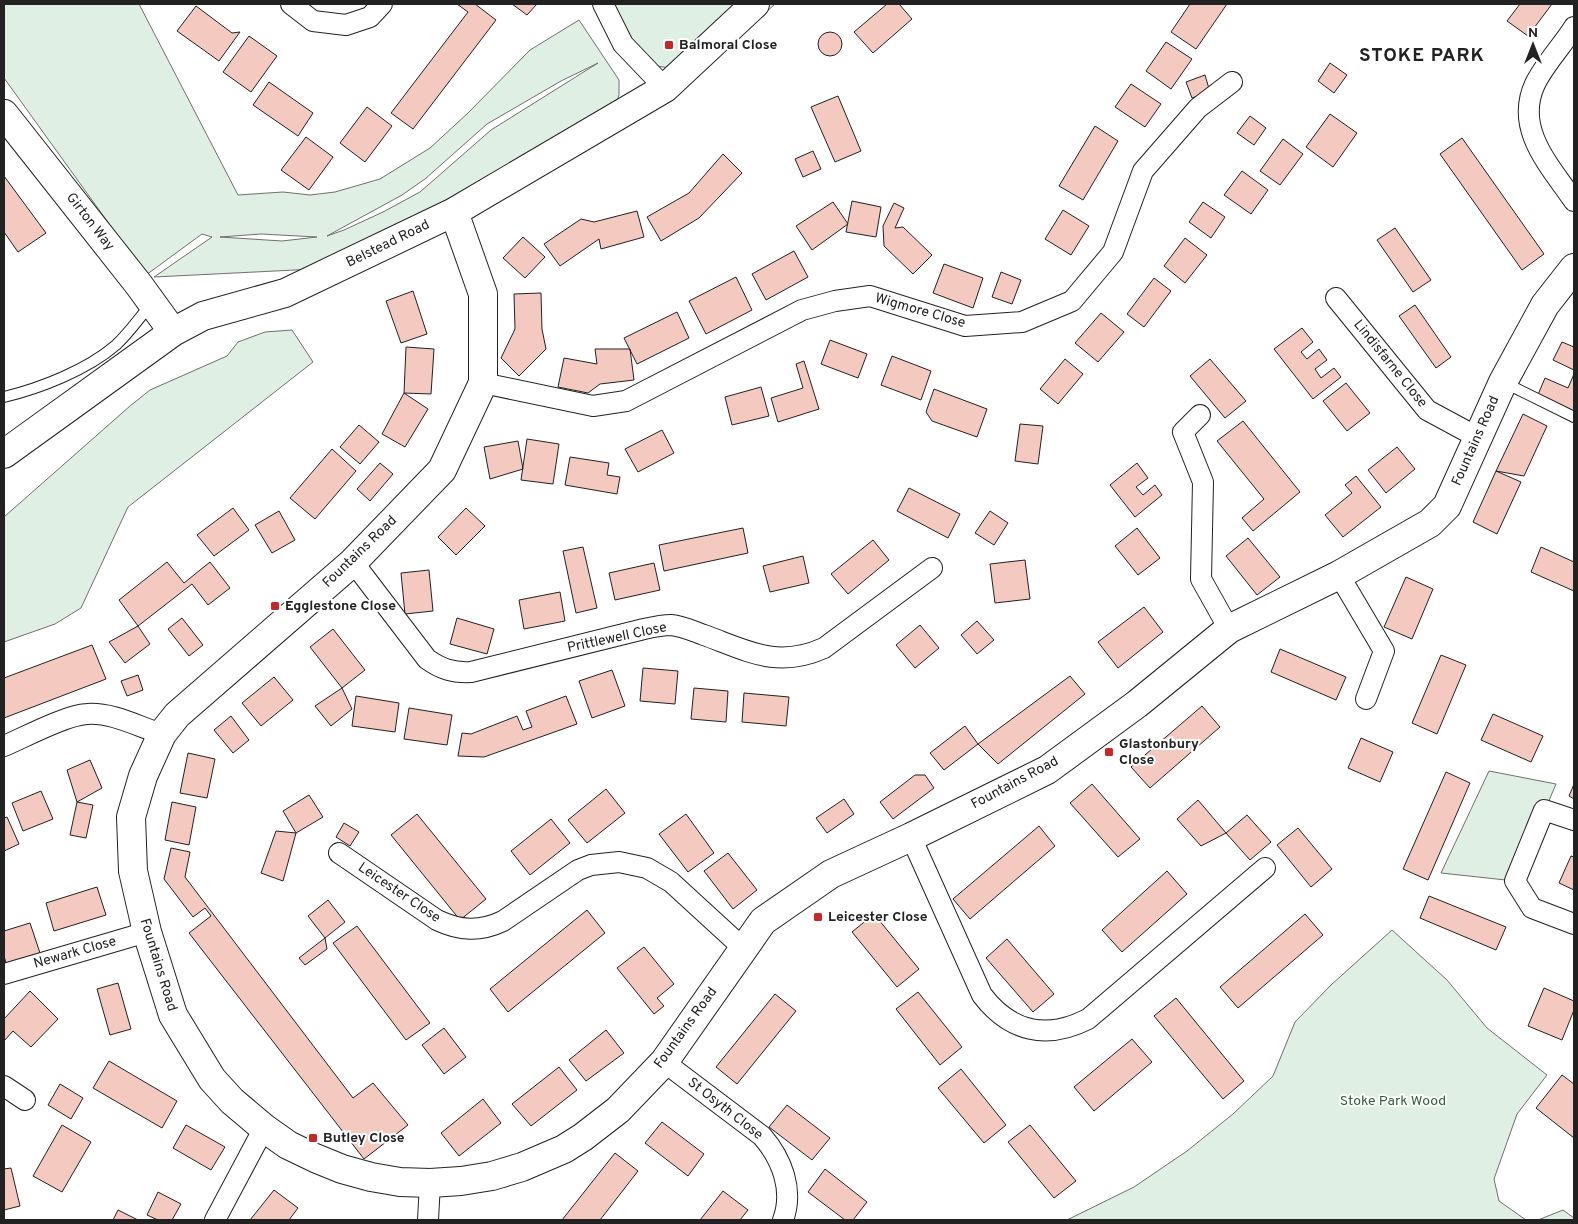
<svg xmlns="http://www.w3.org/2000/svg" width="1578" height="1224" font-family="Overpass,sans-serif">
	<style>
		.green { fill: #e0efe3; stroke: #6f6f6f; fill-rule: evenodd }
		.building { fill: #f3c9c0; stroke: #222 }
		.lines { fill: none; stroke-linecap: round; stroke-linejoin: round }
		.lane-casing { stroke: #222; stroke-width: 12 }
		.street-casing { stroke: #222; stroke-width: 22 }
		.secondary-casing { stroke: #222; stroke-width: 30 }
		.lane { stroke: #fff; stroke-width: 10 }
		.street { stroke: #fff; stroke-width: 20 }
		.secondary { stroke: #fff; stroke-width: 28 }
		.poi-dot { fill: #c62828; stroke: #fff; stroke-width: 2 }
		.labels { text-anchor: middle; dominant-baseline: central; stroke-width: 4; stroke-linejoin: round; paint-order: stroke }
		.poi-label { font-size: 14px; font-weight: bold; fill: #222; stroke: #fff; text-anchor: start }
		.street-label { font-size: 14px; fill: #222; stroke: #fff }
		.park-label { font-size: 14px; fill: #2f5e38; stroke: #fff }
		.district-label { font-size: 19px; font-weight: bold; letter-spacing: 1px; fill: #222; stroke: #fff }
	</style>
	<rect width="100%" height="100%" fill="#fff"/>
	<path class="green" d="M4 4H139L238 195 283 192 310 195 335 192 380 179 430 148 468 113 530 50 579 20 619 80V95L610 121 356 267 154 277 212 237 202 234 146 275 4 78ZM598 63 491 130 420 192 383 212 344 230 327 236 402 195 425 179 487 124 561 81ZM261 234 317 237 282 241 220 237Z
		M604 4H775L752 25 686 70 656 66 646 61Z
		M292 330 313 362 128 507 81 608 55 624 4 642V517L130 406 150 390 227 356 238 342 265 332Z
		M1489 771 1556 784 1515 881 1441 873Z
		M1392 930 1447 980 1487 1028 1547 1075 1517 1114 1494 1179 1499 1201 1526 1220H1067L1134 1187 1187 1151 1233 1114 1273 1076 1295 1022 1331 985Z
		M1563 1210 1574 1218V1220H1538Z"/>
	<path class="building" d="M457 4H475L496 20 413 129 391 113 468 12Z
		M512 4H537L527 15Z
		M887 4H899L912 19 873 53 854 32Z
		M1190 4H1227L1196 49 1171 32Z
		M1520 4H1552L1528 36 1507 21Z
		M196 6 232 33 240 32 219 61 177 31Z
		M818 44a12 12 0 1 1 24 0a12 12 0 1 1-24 0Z
		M249 36 277 56 251 92 223 72Z
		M1166 42 1192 59 1171 89 1146 71Z
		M1330 63 1347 75 1334 93 1318 81Z
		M1205 75 1210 92 1192 98 1186 82Z
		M269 82 313 113 298 136 253 105Z
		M1131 84 1161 104 1145 127 1115 107Z
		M838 96 861 151 835 162 811 107Z
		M367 107 392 126 365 162 340 143Z
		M1330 114 1357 133 1333 167 1306 147Z
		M1250 116 1266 128 1254 145 1237 133Z
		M1095 126 1118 141 1083 200 1059 186Z
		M306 137 333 157 309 190 281 170Z
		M1462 138 1544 254 1522 270 1440 154Z
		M1283 139 1303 154 1280 185 1260 171Z
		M813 151 821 169 803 177 795 159Z
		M723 154 742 173 699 218 661 241 647 217 689 193Z
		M1242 171 1268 190 1251 214 1224 195Z
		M4 176 46 233 18 252 4 232Z
		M852 201 881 207 876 237 846 232Z
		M833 202 848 224 812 250 796 226Z
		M1203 202 1225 217 1211 238 1189 222Z
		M894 203 904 208 895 228 903 227 932 255 913 274 884 246 883 226Z
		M1063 210 1089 226 1071 255 1045 239Z
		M637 211 644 237 601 249 599 239 560 266 544 244 581 219 594 222Z
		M1395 228 1431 280 1413 292 1377 240Z
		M523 237 545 257 525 278 503 258Z
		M1185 238 1207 255 1185 283 1164 266Z
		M794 251 808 277 766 300 752 274Z
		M944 264 983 278 973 308 933 293Z
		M1001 272 1021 280 1012 304 992 297Z
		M736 277 752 310 706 334 689 301Z
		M1154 278 1171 291 1144 327 1127 314Z
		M413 291 427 334 401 343 386 301Z
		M541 293 542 329 546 349 519 376 501 358 515 329 514 294Z
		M1415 305 1451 357 1436 368 1399 316Z
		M677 312 689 338 637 364 624 338Z
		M1101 313 1124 332 1098 362 1075 343Z
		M1302 328 1313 342 1301 352 1307 359 1319 349 1327 360 1315 369 1321 378 1334 368 1341 377 1313 399 1274 349Z
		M830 340 867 354 858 378 821 364Z
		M1562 342 1574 347V370L1553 360Z
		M406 347 434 349 431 394 404 393Z
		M595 349H630L634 380 600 384 588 393 558 387 564 358 597 364Z
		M892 356 931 371 921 400 881 385Z
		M1065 359 1083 374 1058 404 1040 389Z
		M1210 359 1246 401 1225 418 1190 376Z
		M804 361 819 409 778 422 771 398 803 388 796 364Z
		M1574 374V414L1537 397 1545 378 1568 388Z
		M1346 383 1370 413 1347 431 1323 401Z
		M761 387 769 416 732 425 725 397Z
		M934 389 987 409 977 437 932 421 926 412Z
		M404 393 428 409 405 447 382 434Z
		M1523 414 1547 426 1524 476 1496 471Z
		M1243 421 1300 492 1253 531 1242 518 1264 499 1217 441Z
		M1020 424 1043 426 1038 464 1015 461Z
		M359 425 379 442 360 464 340 447Z
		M662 430 674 453 638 472 625 449Z
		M527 439 559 444 553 484 521 480Z
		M518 441 523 469 490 479 484 447Z
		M1397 447 1415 469 1386 493 1368 470Z
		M332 449 356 471 315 519 290 498Z
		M570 457 609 463 607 475 620 477 617 494 565 485Z
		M380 463 393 474 370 501 357 489Z
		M1137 463 1148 478 1136 487 1143 495 1155 485 1162 495 1135 517 1110 485Z
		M1496 471 1521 482 1497 534 1473 522Z
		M1356 476 1381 507 1343 537 1325 515 1352 493 1345 485Z
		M909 488 960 514 948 538 897 511Z
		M233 508 249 530 214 556 197 535Z
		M466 508 485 526 456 555 438 537Z
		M279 511 295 540 272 553 255 525Z
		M990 511 1008 523 994 545 975 533Z
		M743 528 748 553 664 571 659 545Z
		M1137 528 1160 558 1138 575 1115 546Z
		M1248 538 1280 577 1257 595 1226 556Z
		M873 540 889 560 848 594 831 574Z
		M583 547 597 608 576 613 563 551Z
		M1541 547 1574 562V591L1531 572Z
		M803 556 809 583 770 592 763 566Z
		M1025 560 1030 599 995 603 990 564Z
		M167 562 184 583 210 562 230 588 208 605 192 584 138 626 119 600Z
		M654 563 660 590 615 600 609 573Z
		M429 570 433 611 405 614 401 573Z
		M1406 577 1433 589 1412 639 1384 627Z
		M560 592 565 621 524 629 519 600Z
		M1144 607 1163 632 1118 668 1098 642Z
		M182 618 203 645 189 656 168 629Z
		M457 618 494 629 487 654 450 644Z
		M977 621 994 640 977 654 961 635Z
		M920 625 939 648 915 668 896 645Z
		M138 626 150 644 125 663 109 642Z
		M333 629 365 670 342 688 310 647Z
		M92 645 106 679 4 718V678Z
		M1280 649 1346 677 1336 700 1271 672Z
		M1441 655 1466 665 1437 734 1412 723Z
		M643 668 678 671 675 704 640 701Z
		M612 670 625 706 592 718 579 681Z
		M138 675 143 690 127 696 121 681Z
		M1070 676 1085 694 998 764 978 744Z
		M274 677 293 700 261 726 242 703Z
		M342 688 352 709 331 726 315 706Z
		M694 688 728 691 726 722 691 719Z
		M744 693 789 697 786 726 742 722Z
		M356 696 399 703 395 732 352 726Z
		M566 696 577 724 484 757 458 756 462 733 471 734 517 716 523 730 532 727 526 711Z
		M1202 706 1220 727 1150 788 1131 767Z
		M409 708 452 715 447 745 404 739Z
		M1493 714 1543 736 1531 762 1481 740Z
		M231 716 249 740 233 753 214 730Z
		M965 726 978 744 944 770 930 753Z
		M1361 738 1393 752 1380 782 1348 768Z
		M188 753 215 759 207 798 180 793Z
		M90 760 102 788 77 802 67 770Z
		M1446 772 1470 783 1428 880 1403 869Z
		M915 775H925L934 788 893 819 880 802Z
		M1092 784 1140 839 1118 857 1070 803Z
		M1574 784V799L1569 796Z
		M606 789 625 813 587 843 568 820Z
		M41 791 53 819 23 831 12 803Z
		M309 795 323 817 296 833 283 811Z
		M844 799 854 814 827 833 816 818Z
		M1198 800 1226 833 1201 846 1177 819Z
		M77 802 93 805 86 838 70 835Z
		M172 802 196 807 189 845 165 840Z
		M417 814 486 899 460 920 391 835Z
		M686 814 714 853 688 872 659 834Z
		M1247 815 1271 842 1250 860 1226 833Z
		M7 817 19 844 4 851V818Z
		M551 819 570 843 530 875 511 851Z
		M344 823 359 832 350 846 336 837Z
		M1039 826 1055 846 970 919 953 899Z
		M1298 828 1332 869 1311 887 1277 845Z
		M276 831 296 833 283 881 261 873Z
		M171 848 190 852 185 877 353 1098 373 1083 408 1125 364 1159 189 933 211 916 205 908 193 917 164 879Z
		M728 853 757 890 733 909 704 871Z
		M1571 856 1574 857V890L1559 883Z
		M1167 871 1187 894 1122 952 1102 930Z
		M97 887 106 915 54 931 46 903Z
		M1429 896 1506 927 1496 950 1420 918Z
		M328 900 345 922 325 938 308 916Z
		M587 910 605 933 508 1012 490 989Z
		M874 914 919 969 897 987 852 932Z
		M1305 914 1323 935 1238 1008 1220 987Z
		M30 923 40 953 6 963 4 956V931Z
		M357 926 430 1023 406 1040 333 943Z
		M325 938 327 949 305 965 299 958Z
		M1007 939 1054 994 1033 1012 986 958Z
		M644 947 674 984 657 998 664 1006 654 1014 617 968Z
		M118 983 131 1029 110 1035 97 989Z
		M1544 988 1574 1001V1010L1562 1040 1528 1026Z
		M30 991 58 1019 31 1047 13 1031 4 1041V1019Z
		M918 992 962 1047 940 1065 896 1009Z
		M775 994 796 1011 737 1084 716 1067Z
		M1176 998 1244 1081 1223 1099 1154 1016Z
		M444 1028 466 1057 444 1074 422 1045Z
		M606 1030 624 1053 586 1081 569 1060Z
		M1132 1039 1152 1062 1094 1111 1074 1087Z
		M109 1061 177 1101 162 1128 93 1088Z
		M559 1067 577 1090 531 1126 512 1104Z
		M961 1069 1006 1125 984 1143 938 1088Z
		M1562 1075 1574 1084V1138L1536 1108Z
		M60 1084 83 1098 71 1119 48 1105Z
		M483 1099 501 1123 459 1156 441 1133Z
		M787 1105 830 1138 812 1160 769 1127Z
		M662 1122 704 1154 688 1176 645 1143Z
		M62 1125 91 1142 62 1192 33 1176Z
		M186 1125 225 1147 211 1170 173 1148Z
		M1030 1125 1076 1181 1054 1198 1008 1142Z
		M615 1153 638 1171 600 1220H562Z
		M11 1168 20 1206 4 1210V1169Z
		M825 1169 867 1202 853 1220H845L808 1192Z
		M274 1190 298 1208 289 1220H250Z
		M723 1191 748 1210 740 1220H700Z
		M158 1192 181 1204 172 1220H158L147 1215Z
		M118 1210 138 1220H113Z"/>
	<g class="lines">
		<g class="lane-casing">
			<path id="lane" d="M1503 382 1574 417
				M4 397C41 388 87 370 116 345 129 333 140 317 151 304"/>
		</g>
		<g class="street-casing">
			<path id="street" d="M291 4 313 21 346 25 370 17 382 4
				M603 4 623 44 665 88
				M1574 27C1562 46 1544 65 1535 84 1514 129 1550 166 1574 201
				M1336 298 1427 410 1477 437
				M483 383 593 406 626 401 802 310 835 301 870 296 965 326 1022 322 1072 301 1113 252 1143 171 1198 108 1232 82
				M1200 415 1183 432 1203 482 1201 579 1229 629
				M353 562 427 659C441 669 453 673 471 672L644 629C653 627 662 625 671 625 682 626 693 631 704 635 748 651 777 669 824 648L932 568
				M1339 575 1384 651 1366 699
				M4 746C25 737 66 715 87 714 112 712 139 727 162 734
				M1574 820 1544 810 1515 881 1532 908 1574 924
				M911 837 982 995C1010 1032 1047 1040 1088 1019L1265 868
				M339 853 437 920C460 931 480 932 503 921L578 870 591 865 619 862 647 868 671 882 743 948
				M4 974 147 932
				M664 1062 762 1136C782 1159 794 1190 783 1220
				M4 1086 25 1100
				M215 1220 264 1128
				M428 1220 430 1183"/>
		</g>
		<g class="secondary-casing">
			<path id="secondary" d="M4 114 139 285 173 332
				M454 212 483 294V383L442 470 353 562 177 715 162 734 143 776 131 817 133 871 147 932 173 1015 212 1079 232 1101 264 1128 288 1145 315 1158 342 1169 371 1177 400 1182 430 1183 461 1181 492 1176 522 1167 564 1149 583 1137 618 1110 664 1062 763 921 831 874 911 837 1047 770 1137 704 1229 629 1339 575 1430 523 1447 506 1503 382 1545 305 1574 268
				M4 454 173 332 203 316 285 293 454 212 665 88 755 4"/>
		</g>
		<use href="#lane" class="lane"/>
		<use href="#street" class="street"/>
		<use href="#secondary" class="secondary"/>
	</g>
	<g class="poi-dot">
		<rect x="664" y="40" width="10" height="10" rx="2.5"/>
		<rect x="270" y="601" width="10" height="10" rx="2.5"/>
		<rect x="1104" y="747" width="10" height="10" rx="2.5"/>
		<rect x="813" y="912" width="10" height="10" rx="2.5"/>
		<rect x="308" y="1133" width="10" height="10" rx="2.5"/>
	</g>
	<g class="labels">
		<g class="poi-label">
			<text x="679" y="45">Balmoral Close</text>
			<text x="285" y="606">Egglestone Close</text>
			<text x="1119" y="744">Glastonbury<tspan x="1119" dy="16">Close</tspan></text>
			<text x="828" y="917">Leicester Close</text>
			<text x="323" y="1138">Butley Close</text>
		</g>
		<g class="street-label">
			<text transform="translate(90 222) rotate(52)">Girton Way</text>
			<text transform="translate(388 244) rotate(-26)">Belstead Road</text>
			<text transform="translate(920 311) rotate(16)">Wigmore Close</text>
			<text transform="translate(1390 364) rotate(51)">Lindisfarne Close</text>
			<text transform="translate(1476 441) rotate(-66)">Fountains Road</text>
			<text transform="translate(360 552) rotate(-44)">Fountains Road</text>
			<text transform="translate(617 638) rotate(-12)">Prittlewell Close</text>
			<text transform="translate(1015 783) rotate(-28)">Fountains Road</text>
			<text transform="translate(399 893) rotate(34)">Leicester Close</text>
			<text transform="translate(75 953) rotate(-16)">Newark Close</text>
			<text transform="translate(158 965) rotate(73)">Fountains Road</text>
			<text transform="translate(686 1028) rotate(-54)">Fountains Road</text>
			<text transform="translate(725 1109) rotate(38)">St Osyth Close</text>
		</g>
		<g class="park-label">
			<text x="1393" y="1101">Stoke Park Wood</text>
		</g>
		<g class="district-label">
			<text x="1422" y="56">STOKE PARK</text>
		</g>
	</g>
	<rect width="1578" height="1224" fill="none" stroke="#222222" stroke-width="10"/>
	<g transform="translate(1533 45)" stroke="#ffffff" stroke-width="4" paint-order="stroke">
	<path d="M0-4L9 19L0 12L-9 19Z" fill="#222222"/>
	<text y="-8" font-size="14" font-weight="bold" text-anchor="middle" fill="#222222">N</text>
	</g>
</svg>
